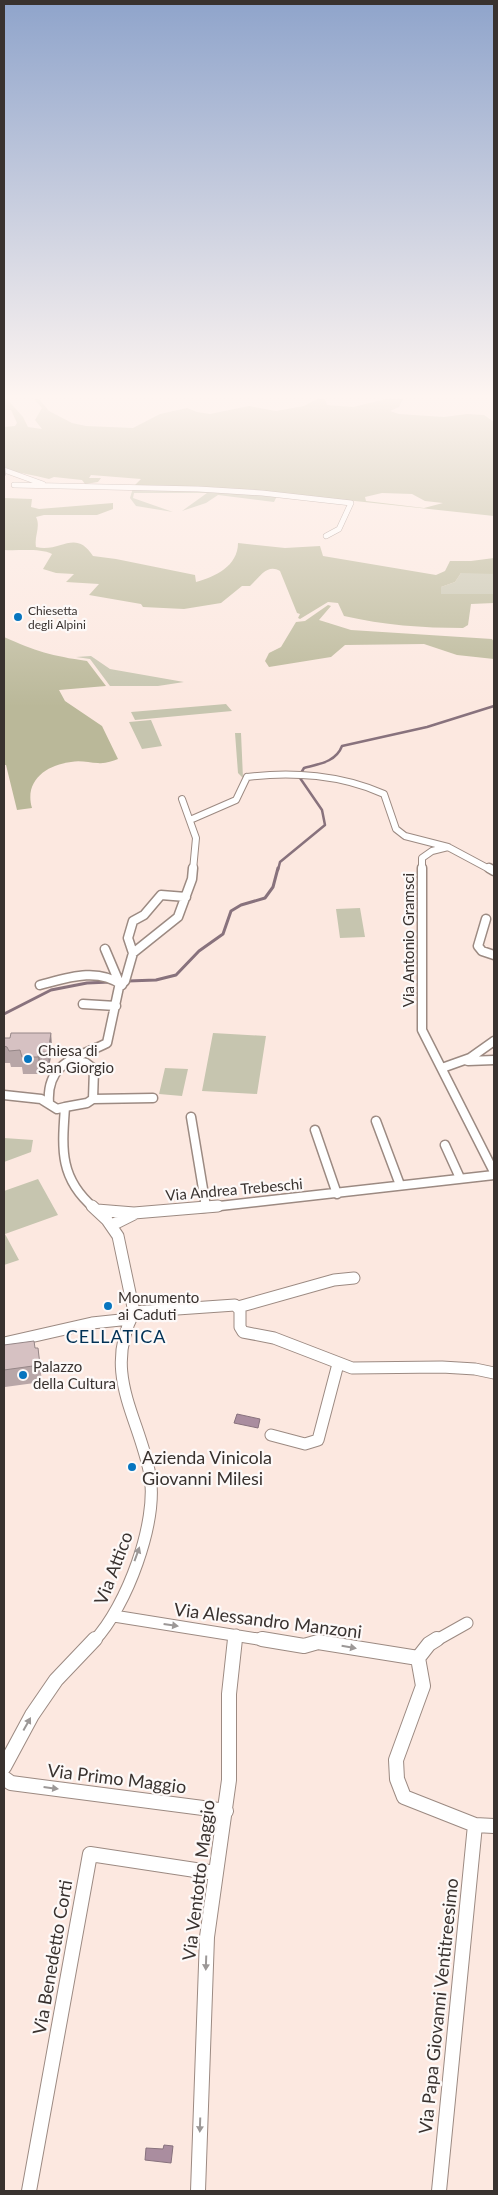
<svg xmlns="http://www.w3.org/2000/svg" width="498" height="2195" font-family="Lato,sans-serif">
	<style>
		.green { fill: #c6c5af }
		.forest { fill: #bab899; fill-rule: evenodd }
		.water { fill: #aa8d9f; stroke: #88727d }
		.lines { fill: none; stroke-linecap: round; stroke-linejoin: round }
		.stream-far1 { stroke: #88727d; stroke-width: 2.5 }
		.stream { stroke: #88727d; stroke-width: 3 }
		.minor-far4-casing { stroke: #9c8a82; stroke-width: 6 }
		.minor-far3-casing { stroke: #9c8a82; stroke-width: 8 }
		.minor-far2-casing { stroke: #9c8a82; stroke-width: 11 }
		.minor-far1-casing { stroke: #9c8a82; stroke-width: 13 }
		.minor-casing { stroke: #9c8a82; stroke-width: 16 }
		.minor-far4 { stroke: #fff; stroke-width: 5 }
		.minor-far3 { stroke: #fff; stroke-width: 6 }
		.minor-far2 { stroke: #fff; stroke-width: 8 }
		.minor-far1 { stroke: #fff; stroke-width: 11 }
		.minor { stroke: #fff; stroke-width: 14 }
		.wall { fill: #b8a6a7 }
		.shaded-wall { fill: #968788 }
		.building { fill: #d6c1c2; stroke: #968788 }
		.oneway { fill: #9c9897 }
		.poi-dot { fill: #0775bf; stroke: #fdf9f8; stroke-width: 2 }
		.labels { text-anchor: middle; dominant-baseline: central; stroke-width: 4.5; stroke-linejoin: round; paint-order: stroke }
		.far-poi-label { font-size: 12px; fill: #39322f; stroke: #fdf9f8; text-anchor: start }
		.street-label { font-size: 15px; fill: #39322f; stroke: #fdf9f8 }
		.poi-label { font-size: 15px; fill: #39322f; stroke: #fdf9f8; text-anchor: start }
		.quarter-label { font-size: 18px; letter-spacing: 1px; fill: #023155; stroke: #fdf9f8 }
		.near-poi-label { font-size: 18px; fill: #39322f; stroke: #fdf9f8; text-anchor: start }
		.near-street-label { font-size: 18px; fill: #39322f; stroke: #fdf9f8 }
	</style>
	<rect width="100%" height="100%" fill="#fce8e0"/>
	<path class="green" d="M133 488H152L277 496 274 502 218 495 206 503 182 511 207 493H134L133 498 173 512 136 506 130 498Z
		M485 572 494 574V594L441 595V587L455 582 461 573Z
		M91 656 110 669 184 682 158 686H110L90 659 76 657Z
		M226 704 232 711 135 720 131 712Z
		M151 720 162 746 142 749 129 722Z
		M235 733H241L243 778 238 773Z
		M360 908 365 937 340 938 336 909Z
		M213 1033 266 1036 257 1094 202 1091Z
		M165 1068 188 1069 182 1096 159 1094Z
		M4 1138 33 1140 31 1152 4 1162Z
		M38 1179 58 1215 5 1234 19 1260 4 1265V1191Z"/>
	<path class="forest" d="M4 399H7L23 417 28 427 42 429 35 420 42 408 34 399H39L49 411 72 423 86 426 133 428 160 414 187 408 197 412 210 414 249 406 276 411 304 406 317 399H325L327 405 353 407 386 399H403L399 407 390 411 399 414 444 417 467 414 484 415 494 422V516L281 493 208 487 135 485 141 479 91 475 89 478H101L98 482 85 484 82 480 54 477 49 479C33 475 19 473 4 469V427L15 426 17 423 11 410H4ZM382 493 412 494 425 501 443 503 424 508 366 501 365 497Z
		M4 498 32 499 31 507 39 509 113 503V509L97 515H44L36 517C41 527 34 536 36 547 61 553 75 528 93 556L116 559 195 575 196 582C215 577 238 566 238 543L285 548 320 546 323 556 436 575 445 571 450 561H471L494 558V574L461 573 455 582 441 587V594H494V603L471 604 468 625 463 628C423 628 383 625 344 616L338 603 328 602 300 619 298 618 300 614 297 613 280 571C267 563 259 578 250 586H242L221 603 184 609 143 607 141 604 89 595 99 584 66 582 74 574 56 573 43 569 52 554C40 548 19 551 4 550Z
		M328 605 331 606 319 620 351 630 492 639 494 642V659L457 655 424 644 345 645 331 657 269 667 265 661 269 653 281 647 296 622 305 621Z
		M4 637C35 651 52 656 87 661L106 686 59 690 65 701 102 726 118 759C112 761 105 764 98 763 89 763 81 760 71 762 46 765 24 781 32 808L17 810 6 765H4Z"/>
	<path class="water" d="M237 1414 260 1419 258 1428 234 1423Z
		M164 2145 173 2146 171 2163 145 2160 146 2148 163 2149Z"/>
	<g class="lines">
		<path class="stream-far1" d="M301 773 304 768C319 764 336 762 342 746L427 727 494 706
			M278 870 280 862 325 825 322 810 300 778"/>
		<path class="stream" d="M128 981 156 980 176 975 199 951 223 934 231 911 241 905 265 898 273 887 278 868
			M4 1014 51 990 87 983 110 982"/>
		<g class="minor-far4-casing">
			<path id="minor-far4" d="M4 470 43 484
				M14 485 198 489 262 493 351 503 339 529 326 536"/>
		</g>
		<g class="minor-far3-casing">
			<path id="minor-far3" d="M247 777C292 771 342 775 384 794L396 829 405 836 448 847
				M182 799 196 838 193 870
				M190 820 236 800 247 777
				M422 870V858L432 851 448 847 491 870"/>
		</g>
		<g class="minor-far2-casing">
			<path id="minor-far2" d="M422 868V1030L494 1172
				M489 868 494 871
				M486 919 478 946 482 951 494 955
				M105 949 119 982
				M133 953 128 938 133 921 144 915 161 895 186 897
				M40 985C67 978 97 967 122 985
				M83 1004 116 1006
				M70 1059 86 1063 94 1069 93 1099
				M468 1061 494 1060
				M442 1068 470 1058 494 1041
				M4 1095 41 1099 57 1109 65 1107C62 1149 59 1178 94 1208
				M49 1103C46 1062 77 1058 107 1043L119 987 125 981 133 953 178 917 192 879 193 868
				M65 1107 87 1103 93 1099 153 1098
				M191 1117 206 1207
				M376 1121 400 1185
				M315 1130 337 1194
				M445 1145 460 1178
				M202 1208 494 1175"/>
		</g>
		<g class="minor-far1-casing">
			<path id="minor-far1" d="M92 1206 107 1220 118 1236 134 1312 235 1305 240 1310V1327L243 1332 274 1338 352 1368 442 1367 475 1369 494 1373
				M97 1210 134 1213 218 1206
				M112 1225 134 1214
				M238 1307 334 1280 354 1278
				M4 1343 92 1323 130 1319
				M271 1435 305 1444 318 1440 338 1364
				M114 1616 270 1641
				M94 1641C127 1606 158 1522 150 1475 139 1416 102 1374 134 1312
				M235 1641 236 1635
				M435 1641 467 1623"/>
		</g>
		<g class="minor-casing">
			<path id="minor" d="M262 1639 304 1646 318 1642 418 1658
				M437 1639 429 1644 418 1658 423 1686 396 1760 397 1779 404 1797 475 1825 494 1826
				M4 1767 32 1715 56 1680 95 1639
				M4 1778 11 1783 226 1811
				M29 2191 90 1854 215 1873
				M198 2191 207 1937 229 1780V1694L235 1639
				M439 2191 475 1825"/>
		</g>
		<use href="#minor-far4" class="minor-far4"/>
		<use href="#minor-far3" class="minor-far3"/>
		<use href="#minor-far2" class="minor-far2"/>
		<use href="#minor-far1" class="minor-far1"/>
		<use href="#minor" class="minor"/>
	</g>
	<path class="wall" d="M51 1033 52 1050 49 1068H41L40 1074H23L22 1067H11L10 1063H4V1038H10Z
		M4 1345 35 1348H38L42 1382 5 1387 4 1376Z"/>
	<path class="shaded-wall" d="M5 463 6 475 4 477V464Z
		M51 1033 52 1050 49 1068 48 1052Z
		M39 1052 41 1068 40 1074 38 1057Z"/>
	<path class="building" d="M11 1033H51L48 1052H39L38 1057H22L20 1050 9 1051 7 1047 4 1046V1038H10Z
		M34 1341 35 1348H38L40 1365 4 1370V1345Z"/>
	<defs><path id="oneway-solid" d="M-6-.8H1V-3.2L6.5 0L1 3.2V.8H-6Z" transform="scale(1.25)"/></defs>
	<g class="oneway">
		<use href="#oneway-solid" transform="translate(137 1554) rotate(-70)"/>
		<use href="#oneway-solid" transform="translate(171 1625) rotate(8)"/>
		<use href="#oneway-solid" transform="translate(349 1647) rotate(10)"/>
		<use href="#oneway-solid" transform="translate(27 1724) rotate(-61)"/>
		<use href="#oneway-solid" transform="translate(51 1788) rotate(7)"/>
		<use href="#oneway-solid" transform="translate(206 1963) rotate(92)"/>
		<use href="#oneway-solid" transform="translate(200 2125) rotate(92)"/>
	</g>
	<linearGradient id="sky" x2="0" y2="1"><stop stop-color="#8fa4cb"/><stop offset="0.56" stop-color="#fef5f1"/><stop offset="1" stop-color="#fef5f1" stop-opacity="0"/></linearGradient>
	<rect width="498" height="707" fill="url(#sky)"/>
	<g class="poi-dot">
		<circle cx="18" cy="617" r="5"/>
		<circle cx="28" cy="1059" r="5"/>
		<circle cx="108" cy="1306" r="5"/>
		<circle cx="23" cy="1375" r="5"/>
		<circle cx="132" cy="1467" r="5"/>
	</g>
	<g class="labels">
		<g class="far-poi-label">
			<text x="28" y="610">Chiesetta<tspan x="28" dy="14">degli Alpini</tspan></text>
		</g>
		<g class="street-label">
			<text transform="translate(408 940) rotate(-90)">Via Antonio Gramsci</text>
			<text transform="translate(234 1189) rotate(-5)">Via Andrea Trebeschi</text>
		</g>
		<g class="poi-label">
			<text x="38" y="1050">Chiesa di<tspan x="38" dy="17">San Giorgio</tspan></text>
			<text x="118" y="1297">Monumento<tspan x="118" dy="17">ai Caduti</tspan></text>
			<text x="33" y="1366">Palazzo<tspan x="33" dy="17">della Cultura</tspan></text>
		</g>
		<g class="quarter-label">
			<text x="116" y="1336">CELLATICA</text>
		</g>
		<g class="near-poi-label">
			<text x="142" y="1457">Azienda Vinicola<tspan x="142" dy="21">Giovanni Milesi</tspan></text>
		</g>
		<g class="near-street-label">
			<text transform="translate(113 1568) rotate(-69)">Via Attico</text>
			<text transform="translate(268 1620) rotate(7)">Via Alessandro Manzoni</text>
			<text transform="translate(117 1778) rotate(7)">Via Primo Maggio</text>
			<text transform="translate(198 1880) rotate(-83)">Via Ventotto Maggio</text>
			<text transform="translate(52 1957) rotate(-80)">Via Benedetto Corti</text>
			<text transform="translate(438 2006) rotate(-84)">Via Papa Giovanni Ventitreesimo</text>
		</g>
	</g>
	<rect width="498" height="2195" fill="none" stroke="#39322f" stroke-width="10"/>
</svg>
